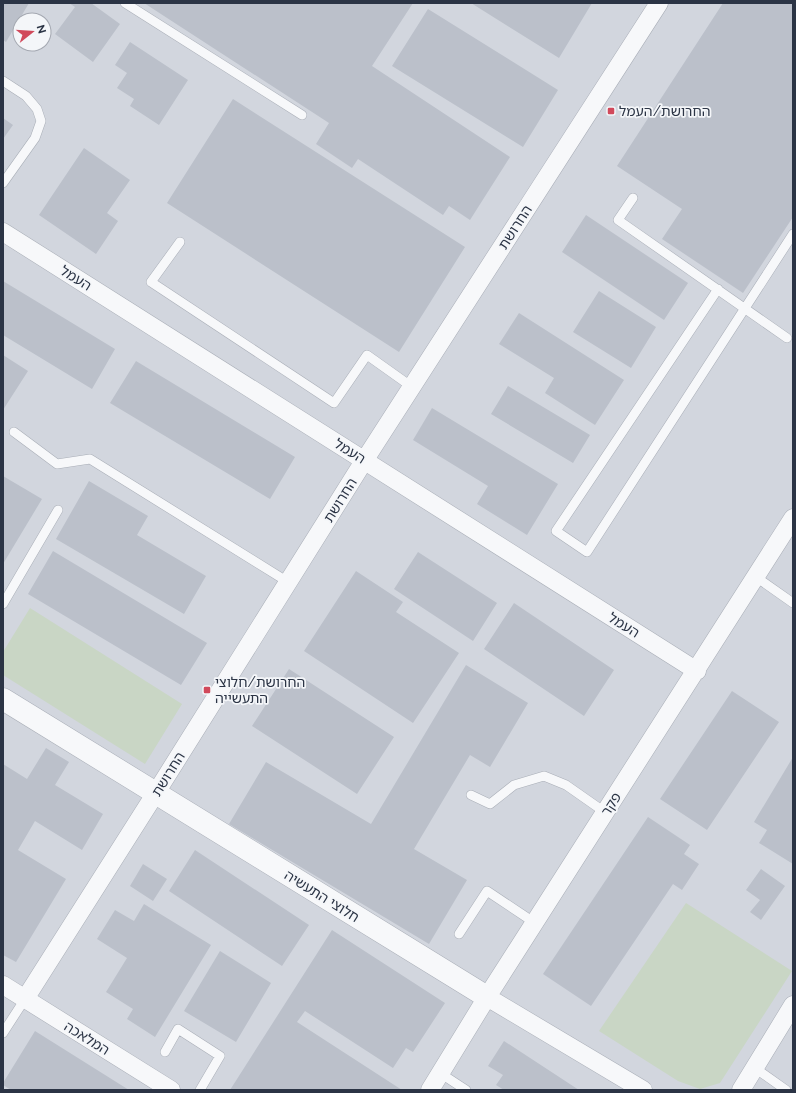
<svg xmlns="http://www.w3.org/2000/svg" width="796" height="1093" font-family="Raleway,'Noto Sans Hebrew',sans-serif">
	<style>
		.built { fill: #d2d6de; fill-rule: evenodd }
		.green { fill: #c9d6c5 }
		.building { fill: #bbc0ca }
		.lines { fill: none; stroke-linecap: round; stroke-linejoin: round }
		.service-casing { stroke: #a9aeb7; stroke-width: 10 }
		.minor-casing { stroke: #a9aeb7; stroke-width: 19 }
		.tertiary-casing { stroke: #a9aeb7; stroke-width: 23 }
		.service { stroke: #f7f8fa; stroke-width: 9 }
		.minor { stroke: #f7f8fa; stroke-width: 18 }
		.tertiary { stroke: #f7f8fa; stroke-width: 22 }
		.poi-dot { fill: #d1495b; stroke: #f4f6f9; stroke-width: 1.5 }
		.labels { text-anchor: middle; dominant-baseline: central; stroke-width: 3.5; stroke-linejoin: round; paint-order: stroke }
		.poi-label { font-size: 14px; fill: #2b3445; stroke: #f4f6f9; text-anchor: start }
		.street-label { font-size: 14px; fill: #2b3445; stroke: #f4f6f9 }
	</style>
	<rect width="100%" height="100%" fill="#e4e7ec"/>
	<path class="built" d="M3 3H793V1090H3ZM20 20H44V44H20Z"/>
	<path class="green" d="M30 608 182 704 145 764 3 675V652Z
		M686 903 792 971 720 1083 700 1089 678 1081 599 1031Z"/>
	<path class="building" d="M3 3H29L6 42 3 40Z
		M69 3H91L120 24 93 62 55 34 75 7Z
		M144 3H413L372 66 510 157 470 220 449 206 443 215 358 159 352 168 316 144 329 123Z
		M471 3H592L559 58Z
		M723 3H793V217L743 293 662 239 682 209 617 166Z
		M428 9 558 90 523 147 392 66Z
		M130 42 188 80 159 125 130 106 134 99 117 88 127 73 115 65Z
		M233 99 465 247 399 352 167 203Z
		M3 118 13 125 3 139Z
		M84 148 130 180 107 213 118 221 96 254 39 215Z
		M586 215 688 283 664 320 562 252Z
		M3 281 115 349 92 389 3 335Z
		M599 291 656 327 631 368 573 332Z
		M519 313 624 380 595 425 545 393 554 378 499 344Z
		M3 355 28 371 3 410Z
		M136 361 295 457 270 499 110 403Z
		M508 386 590 435 573 463 491 414Z
		M432 408 558 484 527 535 477 504 488 486 413 440Z
		M3 476 42 499 3 564Z
		M89 481 148 516 137 535 206 576 184 614 56 539Z
		M53 551 207 643 181 685 28 594Z
		M418 552 497 603 473 641 394 589Z
		M356 571 403 602 396 612 459 653 413 723 304 651Z
		M514 603 614 670 584 716 484 649Z
		M466 665 528 703 490 767 470 755 414 849 467 880 429 944 229 824 266 762 371 824Z
		M289 669 394 737 357 794 252 726Z
		M732 691 779 722 707 830 660 799Z
		M46 748 69 762 55 785 103 814 82 850 35 821 18 850 66 879 16 962 3 955V764L27 779Z
		M793 757V864L759 843 767 830 754 822Z
		M648 817 690 845 684 854 699 864 682 890 673 884 591 1006 543 974Z
		M195 850 309 925 282 966 169 891Z
		M143 864 167 879 153 901 130 886Z
		M761 869 785 886 761 920 750 912 760 900 746 890Z
		M144 904 211 945 155 1037 127 1019 133 1009 106 992 127 958 97 939 115 910 134 921Z
		M332 930 445 1003 413 1052 406 1048 393 1068 305 1011 297 1022 402 1090H230Z
		M220 951 271 983 236 1042 184 1011Z
		M35 1031 129 1090H11L3 1085V1083Z
		M504 1041 579 1090H504L496 1085 503 1075 488 1066Z"/>
	<g class="lines">
		<g class="service-casing">
			<path id="service" d="M125 3 302 115
				M3 81 26 96 37 109 41 121 35 138 3 183
				M633 198 618 220 787 338
				M180 242 151 282 334 403 367 355 412 387
				M718 289 556 531 587 552 793 234
				M14 432 57 464 90 459 288 582
				M756 577 793 603
				M3 604 58 510
				M471 795 490 804 514 785 544 776 566 785 606 813
				M459 934 487 891 535 923
				M3 1033 25 999
				M165 1052 178 1029 220 1056 200 1090
				M755 1068 786 1090
				M440 1073 466 1090"/>
		</g>
		<g class="minor-casing">
			<path id="minor" d="M3 232 697 671
				M3 985 171 1090
				M487 997 643 1090
				M25 999 164 780 364 461 659 3
				M430 1090 487 997 793 518
				M741 1090 793 1005"/>
		</g>
		<g class="tertiary-casing">
			<path id="tertiary" d="M3 699 487 997"/>
		</g>
		<use href="#service" class="service"/>
		<use href="#minor" class="minor"/>
		<use href="#tertiary" class="tertiary"/>
	</g>
	<g class="poi-dot">
		<rect x="607" y="107" width="8" height="8" rx="2"/>
		<rect x="203" y="686" width="8" height="8" rx="2"/>
	</g>
	<g class="labels">
		<g class="poi-label">
			<text x="619" y="111">החרושת/העמל</text>
			<text x="215" y="682">החרושת/חלוצי<tspan x="215" dy="16">התעשייה</tspan></text>
		</g>
		<g class="street-label">
			<text transform="translate(515 227) rotate(-57)">החרושת</text>
			<text transform="translate(76 278) rotate(32)">העמל</text>
			<text transform="translate(350 451) rotate(32)">העמל</text>
			<text transform="translate(340 500) rotate(-58)">החרושת</text>
			<text transform="translate(624 625) rotate(32)">העמל</text>
			<text transform="translate(168 774) rotate(-58)">החרושת</text>
			<text transform="translate(611 804) rotate(-57)">פקר</text>
			<text transform="translate(322 896) rotate(32)">חלוצי התעשיה</text>
			<text transform="translate(87 1038) rotate(32)">המלאכה</text>
		</g>
	</g>
	<rect width="796" height="1093" fill="none" stroke="#2b3445" stroke-width="8"/>
	<g transform="translate(32 32) rotate(73)"><circle r="19" fill="#f4f6f9" stroke="#a4a8b1"/>
	<path d="M0-3L7 15L0 10L-7 15Z" fill="#d1495b"/>
	<text y="-6" font-size="11" font-weight="bold" text-anchor="middle" fill="#2b3445">N</text>
	</g>
</svg>
